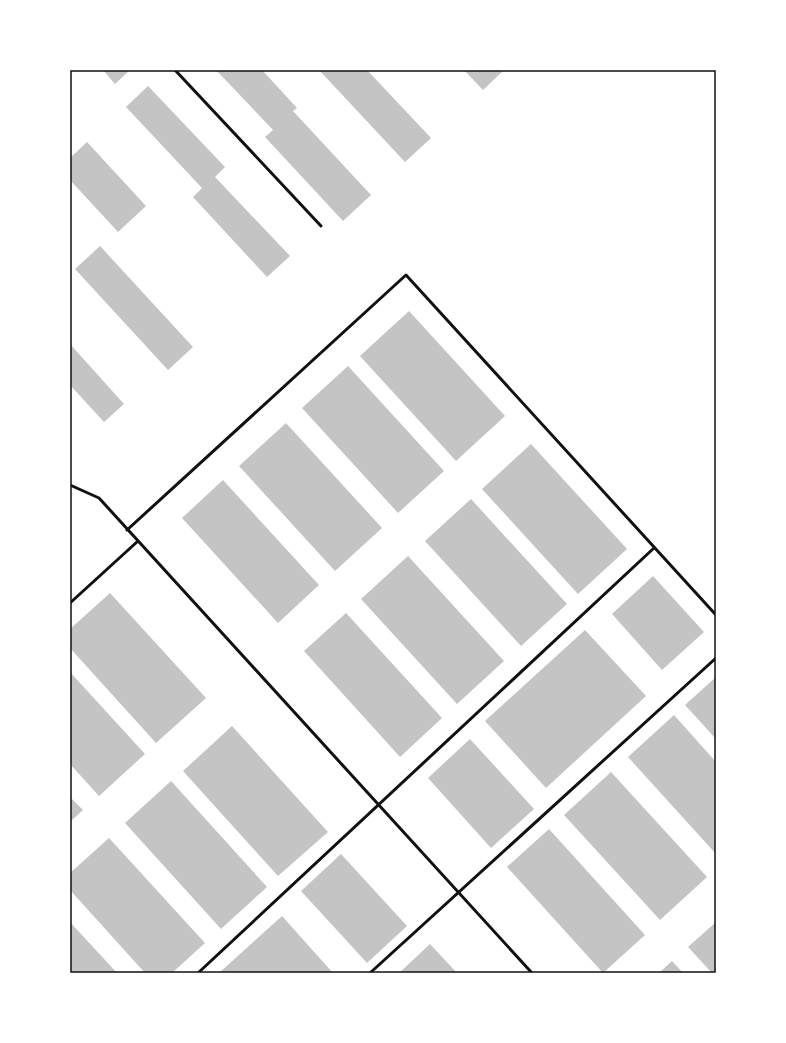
<svg xmlns="http://www.w3.org/2000/svg" width="786" height="1043" font-family="'Noto Sans',sans-serif">
	<style>
		.building { fill: #c4c4c4 }
		.lines { fill: none; stroke-linecap: round; stroke-linejoin: round }
		.service { stroke: #111; stroke-width: 3 }
		.neatline { fill: none; stroke: #111; stroke-width: 1.5 }
	</style>
	<rect width="100%" height="100%" fill="#fff"/>
	<path class="building" d="M103 70H130L115 84Z
		M216 70H262L297 108 293 111 371 195 343 221 265 137 273 130Z
		M319 70H367L431 138 405 162Z
		M464 70H504L483 90Z
		M148 86 225 167 215 177 290 256 267 277 193 197 202 188 126 107Z
		M87 142 146 206 118 232 70 180V158Z
		M100 246 193 347 168 370 75 269Z
		M409 311 505 416 456 461 360 356Z
		M70 344 124 404 104 422 70 385Z
		M348 366 444 471 398 513 302 408Z
		M286 423 382 528 335 571 239 466Z
		M531 444 627 549 578 594 482 489Z
		M223 480 319 585 278 623 182 518Z
		M471 499 567 604 521 646 425 541Z
		M408 556 504 661 457 704 361 599Z
		M653 576 704 632 662 670 612 614Z
		M110 593 206 698 156 743 70 648V629Z
		M346 613 442 718 400 757 304 651Z
		M585 630 646 696 546 788 485 721Z
		M70 672 145 754 99 796 70 764Z
		M716 677V739L685 705Z
		M674 715 716 762V854L628 757Z
		M232 726 328 832 278 876 183 771Z
		M470 739 534 809 491 848 428 778Z
		M611 772 707 877 660 920 564 815Z
		M171 781 267 887 221 929 125 823Z
		M70 797 83 810 70 822Z
		M549 829 645 935 603 973 507 867Z
		M109 838 205 943 172 973H145L70 890V873Z
		M341 854 407 926 367 963 301 891Z
		M282 916 333 973H219Z
		M70 922 117 973H70Z
		M716 922V973H712L688 947Z
		M430 944 457 973H399Z
		M672 961 683 973H659Z"/>
	<g class="lines">
		<path class="service" d="M175 70 321 226
			M70 485 99 498 532 973
			M127 530 406 275 716 615
			M70 603 138 541
			M198 973 654 548
			M370 973 716 658"/>
	</g>
	<rect width="786" height="1043" fill="none" stroke="#ffffff" stroke-width="142"/>
	<rect x="71" y="71" width="644" height="901" class="neatline"/>
</svg>
